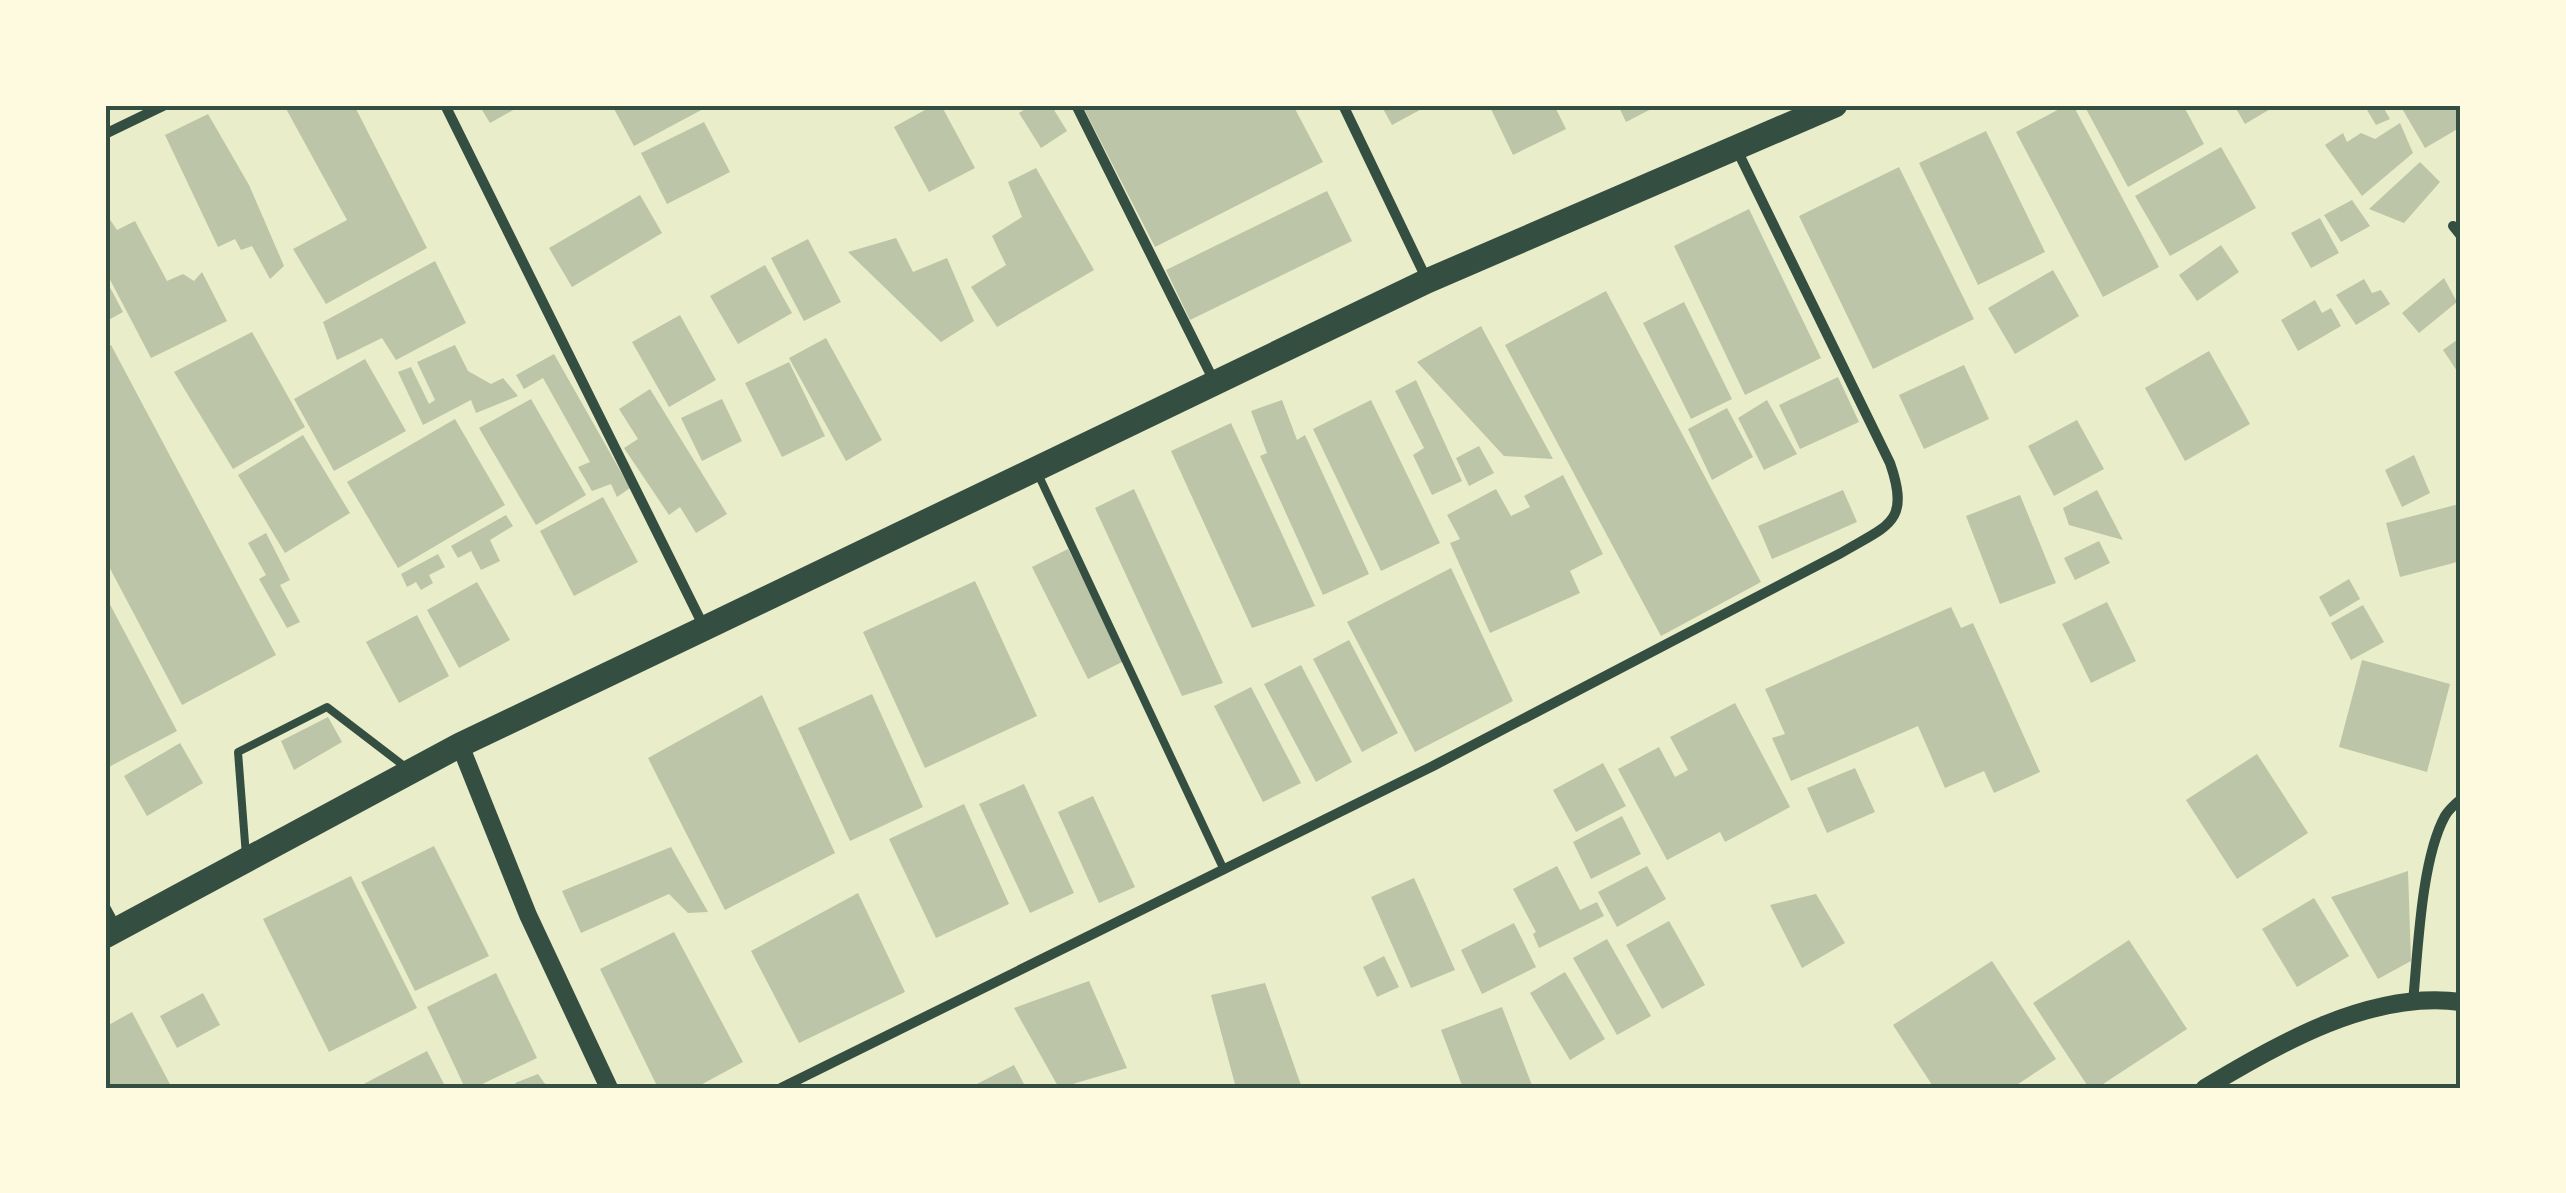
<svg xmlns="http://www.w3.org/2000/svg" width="2566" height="1193" font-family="Montserrat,sans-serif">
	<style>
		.building { fill: #bcc5a7 }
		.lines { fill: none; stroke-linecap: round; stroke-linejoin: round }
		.service { stroke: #344e41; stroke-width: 8 }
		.minor { stroke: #344e41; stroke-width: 10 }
		.tertiary { stroke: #344e41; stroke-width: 18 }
		.primary { stroke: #344e41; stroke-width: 25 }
		.neatline { fill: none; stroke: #344e41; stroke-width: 4 }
	</style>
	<rect width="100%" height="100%" fill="#e9edc9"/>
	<path class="building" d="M284 105H354L427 248 326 304 293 249 347 220Z
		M479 105H513L515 109 490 123Z
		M612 105H704L705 108 634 146Z
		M934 105H941L975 168 929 192 894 127Z
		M1032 105H1051L1067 131 1041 148 1019 113Z
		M1082 105H1293L1323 162 1155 247Z
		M1381 105H1429L1392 125Z
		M1489 105H1554L1566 129 1513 155Z
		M1618 105H1659L1626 122Z
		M2067 105H2073L2159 267 2103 297 2016 132Z
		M2084 105H2183L2204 144 2128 187Z
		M2234 105H2277L2245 124Z
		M2364 105H2382L2390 119 2376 125Z
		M2400 105H2461V127L2425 148Z
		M208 114 249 185 284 266 270 279 252 246 241 250 235 239 218 247 165 135Z
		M704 122 730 172 667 204 641 153Z
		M2400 123 2413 153 2362 196 2325 145 2343 133 2347 142 2361 133 2375 139Z
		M1986 131 2045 252 1978 285 1919 163Z
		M2221 147 2256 208 2170 256 2135 196Z
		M2420 162 2440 182 2404 223 2369 209Z
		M1899 167 1974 319 1873 369 1799 216Z
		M1036 168 1094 270 997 327 971 287 1006 265 992 236 1022 217 1008 182Z
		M1327 191 1352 241 1190 320 1166 270Z
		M640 195 662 233 572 287 549 248Z
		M2352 200 2370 226 2341 242 2324 215Z
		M1749 209 1821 358 1745 395 1674 246Z
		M105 212 117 230 135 221 167 281 183 274 194 281 202 272 227 321 151 358 105 270Z
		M2320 218 2339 253 2311 268 2291 233Z
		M896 238 913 272 947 258 974 321 941 342 848 252Z
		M808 239 841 302 804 321 771 258Z
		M2221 245 2239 272 2197 301 2179 275Z
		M435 261 466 323 396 360 382 338 337 360 323 322Z
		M765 265 792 313 738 344 710 296Z
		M2053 270 2079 316 2015 354 1988 308Z
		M105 278 123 312 105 322Z
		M2444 278 2457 302 2419 333 2402 313Z
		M2364 279 2372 293 2381 290 2390 304 2356 325 2336 295Z
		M1606 291 1761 582 1661 636 1505 345Z
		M2315 300 2322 313 2331 308 2341 326 2298 351 2281 320Z
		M1684 302 1732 399 1691 419 1643 323Z
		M680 315 716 380 669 407 632 342Z
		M1481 326 1553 459 1504 456 1417 362Z
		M252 332 305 427 233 469 174 372Z
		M2461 337V377L2443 350Z
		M826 338 882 440 846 461 789 358Z
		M111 345 276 655 182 705 105 559V349Z
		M455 345 468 371 491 384 503 378 518 396 476 413 471 400 423 425 398 372 411 367 429 404 435 400 417 362Z
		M2209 351 2250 424 2185 461 2145 388Z
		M554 354 630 488 617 497 611 484 592 491 578 467 590 462 543 378 524 389 516 375Z
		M365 359 406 431 334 471 294 399Z
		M789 362 825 436 782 457 745 383Z
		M1964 365 1989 419 1924 449 1899 395Z
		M1838 377 1859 422 1800 449 1779 405Z
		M1416 380 1462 481 1432 495 1413 455 1424 448 1395 391Z
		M650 389 727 514 696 533 680 507 669 515 624 448 638 439 619 409Z
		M531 399 586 495 536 525 479 428Z
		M722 399 742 441 702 461 681 418Z
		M1282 400 1297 440 1305 435 1369 574 1323 595 1260 456 1267 453 1251 411Z
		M1371 400 1440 543 1381 571 1313 429Z
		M1767 400 1797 454 1764 470 1738 418Z
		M1727 408 1753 457 1712 480 1688 429Z
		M455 419 505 505 398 568 347 482Z
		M2077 420 2104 469 2054 496 2028 446Z
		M1231 423 1315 606 1252 628 1171 451Z
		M303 435 350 513 285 553 238 475Z
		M1479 446 1494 473 1469 486 1456 458Z
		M2414 455 2430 493 2402 507 2385 470Z
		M1563 475 1603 554 1570 571 1580 593 1490 633 1450 543 1460 539 1447 515 1496 489 1511 516 1530 507 1524 496Z
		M1134 489 1223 683 1182 696 1095 508Z
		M1843 490 1857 522 1772 559 1758 526Z
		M2097 490 2123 540 2069 525 2063 508Z
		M2020 495 2056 583 2000 604 1966 516Z
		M603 497 638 562 574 596 540 531Z
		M2459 504 2461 514V561L2400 577 2386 523Z
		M506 515 513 526 490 540 500 561 481 570 471 551 458 558 451 546Z
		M266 533 290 580 280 585 300 622 287 628 259 579 266 575 248 543Z
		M2099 541 2110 563 2075 580 2064 558Z
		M1068 549 1124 661 1088 679 1032 567Z
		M438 554 445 567 429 575 433 583 421 590 416 582 407 587 401 574Z
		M1451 568 1513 701 1415 752 1347 622Z
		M2349 579 2360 599 2330 617 2319 597Z
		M975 581 1037 716 925 768 863 632Z
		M477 582 510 640 459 668 427 610Z
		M105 595 177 731 105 769Z
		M2107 602 2136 661 2091 683 2062 624Z
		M2363 605 2384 642 2351 660 2331 623Z
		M1951 607 1961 628 1973 623 2040 772 1994 793 1984 771 1945 788 1918 726 1791 781 1772 738 1785 734 1765 689Z
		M417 615 449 676 399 703 366 642Z
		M1349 640 1398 733 1362 752 1313 659Z
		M2362 660 2450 684 2427 772 2339 747Z
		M1301 665 1352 762 1316 782 1264 684Z
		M1251 687 1301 783 1263 802 1214 706Z
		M872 694 923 807 850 841 798 728Z
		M762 695 835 853 725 910 648 758Z
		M1735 703 1790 807 1725 842 1720 832 1667 860 1618 769 1659 747 1675 777 1688 770 1670 737Z
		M328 717 342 742 294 770 281 741Z
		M180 743 203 783 147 816 124 776Z
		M2257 754 2308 833 2237 879 2186 800Z
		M1603 763 1626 806 1576 832 1553 790Z
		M1855 768 1875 812 1827 833 1807 788Z
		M1024 784 1074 893 1030 913 979 804Z
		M1093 796 1135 887 1099 903 1058 812Z
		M964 804 1009 904 936 938 889 839Z
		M1622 816 1641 854 1591 879 1573 842Z
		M434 846 489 956 415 991 361 882Z
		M671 847 708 912 688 913 669 894 581 933 562 891Z
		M1557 866 1580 910 1597 902 1604 916 1539 948 1533 934 1536 932 1513 889Z
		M1647 866 1666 899 1617 927 1598 892Z
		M2408 871 2411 961 2378 979 2331 897Z
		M351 876 417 1008 329 1052 263 919Z
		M1414 878 1455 970 1411 988 1371 897Z
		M858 893 905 992 799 1043 751 951Z
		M1816 894 1845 943 1802 968 1770 905Z
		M2314 898 2349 956 2297 987 2262 929Z
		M1669 921 1705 985 1662 1009 1626 945Z
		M1514 923 1536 967 1482 994 1461 950Z
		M674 932 743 1062 695 1088H658L600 969Z
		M1607 939 1651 1016 1617 1035 1573 958Z
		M2129 940 2187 1029 2097 1088H2089L2033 1003Z
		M1384 956 1399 987 1377 997 1363 967Z
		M1992 961 2056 1059 2012 1088H1934L1893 1025Z
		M1565 972 1605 1039 1570 1060 1530 993Z
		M496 973 537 1058 474 1088H465L427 1007Z
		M1089 981 1127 1068 1059 1088 1014 1008Z
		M1265 983 1302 1088H1236L1211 995Z
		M203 993 220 1025 177 1048 160 1016Z
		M1502 1007 1533 1088H1463L1441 1030Z
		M132 1012 172 1088H105V1027Z
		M427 1051 446 1088H356Z
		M1014 1065 1026 1088H969Z
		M538 1074 548 1088H518L515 1083Z"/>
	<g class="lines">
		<path class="service" d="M1038 474 1224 870
			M246 856 238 752 327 707 408 769"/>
		<path class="minor" d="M445 105 704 627
			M1076 105 1214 381
			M1343 105 1427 280
			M105 134 165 105
			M2453 226 2461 236
			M105 907 117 929
			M2413 1002C2418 951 2421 860 2445 816 2449 809 2455 804 2461 799
			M781 1088 1433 766 1841 553C1888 525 1911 523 1890 463L1736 148"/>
		<path class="tertiary" d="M460 745 528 915 609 1088
			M2205 1088C2279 1043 2372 990 2461 1002"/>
		<path class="primary" d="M105 936 460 745 705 628 1427 281 1835 105"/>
	</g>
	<rect width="2566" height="1193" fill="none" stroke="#fefae0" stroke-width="215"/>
	<rect x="108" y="108" width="2350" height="978" class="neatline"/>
</svg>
